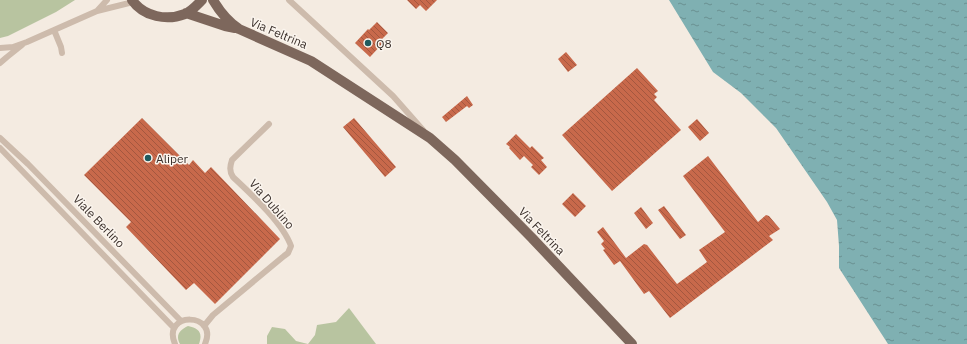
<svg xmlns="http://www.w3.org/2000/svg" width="967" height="344" font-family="'IBM Plex Sans',sans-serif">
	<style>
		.grass { fill: #b8c4a0 }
		.water { fill: url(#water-ripples) }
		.building { fill: url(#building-back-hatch) }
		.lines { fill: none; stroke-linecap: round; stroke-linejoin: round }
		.street { stroke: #cdbbac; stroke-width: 6 }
		.primary { stroke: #7d675c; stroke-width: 10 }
		.poi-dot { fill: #1f5a5e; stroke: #fbf5ee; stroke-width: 1.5 }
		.labels { text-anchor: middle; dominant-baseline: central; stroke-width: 3; stroke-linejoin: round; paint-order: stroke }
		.street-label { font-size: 12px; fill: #3b302b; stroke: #fbf5ee }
		.poi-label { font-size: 12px; fill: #3b302b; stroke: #fbf5ee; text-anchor: start }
	</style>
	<defs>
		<pattern id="water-ripples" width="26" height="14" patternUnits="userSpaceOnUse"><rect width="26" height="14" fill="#7fb0b2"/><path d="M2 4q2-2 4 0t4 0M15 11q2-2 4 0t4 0" fill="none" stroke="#699091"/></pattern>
		<pattern id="building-back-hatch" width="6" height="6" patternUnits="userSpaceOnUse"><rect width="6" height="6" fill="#c8694b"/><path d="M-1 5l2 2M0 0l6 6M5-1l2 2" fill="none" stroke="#a4573f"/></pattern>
	</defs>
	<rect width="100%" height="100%" fill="#f4ebe1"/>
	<path class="grass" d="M0 0H75L56 12 8 36 0 38Z
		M349 308 376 344H267V336L272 327 285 329 296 341 308 344 315 335 317 325 336 322Z
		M188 326C199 328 203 333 199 344H180C175 335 180 330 188 326Z"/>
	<path class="water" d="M669 0H967V344H888L839 268V246L837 220 827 202 776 128 741 93 713 72Z"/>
	<path class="building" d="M407 0H437L426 11 420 5 416 9Z
		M377 22 388 33 381 40 383 43 370 57 355 43 368 29 369 30Z
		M566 52 577 65 568 72 558 59Z
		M637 68 658 91 654 94 657 97 654 100 681 130 612 191 562 135Z
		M467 96 473 105 469 108 467 106 446 122 442 117Z
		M142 118 189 165 193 160 205 173 211 167 280 239 215 304 194 283 186 290 126 227 131 222 84 175Z
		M354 118 396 167 385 177 343 127Z
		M697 119 709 133 700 141 688 127Z
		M516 134 530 148 532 146 544 158 541 160 547 167 539 175 531 167 533 165 524 156 520 160 509 148 510 147 506 144Z
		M708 156 758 222 766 215 769 216 780 229 769 236 773 240 670 318 649 291 644 294 620 261 614 265 603 250 605 249 601 244 604 241 597 232 603 227 626 258 644 244 647 245 677 284 707 262 699 250 725 232 683 176Z
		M573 193 586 206 575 217 562 204Z
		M664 206 686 235 680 239 658 210Z
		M641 207 653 223 646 229 634 213Z"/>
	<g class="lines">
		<path class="street" d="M289 0 393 96 423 130
			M97 11 107 0
			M54 30 61 47 62 53
			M0 48 13 47 27 42 97 11 133 2
			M0 63 7 57 22 45
			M0 138 28 164 181 321
			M0 148 174 328
			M204 326 213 315 284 256 288 253 291 246C283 223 251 194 233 177 229 171 230 166 232 160L269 124
			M175 344C161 311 219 312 205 344"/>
		<path class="primary" d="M132 0C144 17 167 21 185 14 192 11 197 5 202 0
			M213 0C220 12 227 21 239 29L311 61 430 138 455 160 532 238 632 344
			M186 13 225 26 235 28"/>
	</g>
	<g class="poi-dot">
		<circle cx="368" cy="43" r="4"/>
		<circle cx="148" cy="158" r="4"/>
	</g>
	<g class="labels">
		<g class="street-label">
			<text transform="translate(279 33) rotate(23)">Via Feltrina</text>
			<text transform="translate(272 204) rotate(49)">Via Dublino</text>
			<text transform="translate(99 221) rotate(46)">Viale Berlino</text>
			<text transform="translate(542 231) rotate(46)">Via Feltrina</text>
		</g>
		<g class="poi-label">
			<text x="376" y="43">Q8</text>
			<text x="156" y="158">Aliper</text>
		</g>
	</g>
</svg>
